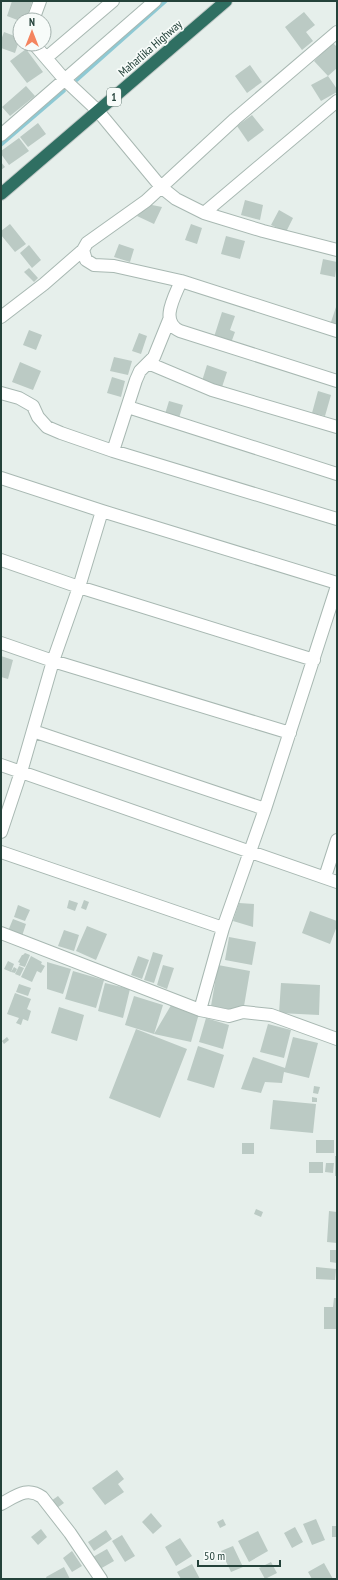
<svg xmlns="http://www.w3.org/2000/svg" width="338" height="1580" font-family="'PT Sans Narrow',sans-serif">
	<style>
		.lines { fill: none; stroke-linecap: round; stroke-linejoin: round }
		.stream { stroke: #8ec9d4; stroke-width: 3.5 }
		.building { fill: #bbcac4 }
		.minor-casing { stroke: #a8b8b2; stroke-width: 14 }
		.highway-casing { stroke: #c2cac8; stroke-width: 14 }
		.minor { stroke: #fff; stroke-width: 12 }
		.highway { stroke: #2f6f62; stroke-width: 12 }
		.labels { text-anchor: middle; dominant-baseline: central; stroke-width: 3.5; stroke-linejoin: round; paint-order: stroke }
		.shield { fill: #f7fbf9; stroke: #637a73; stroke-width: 1 }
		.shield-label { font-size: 11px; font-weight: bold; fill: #24423a }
		.street-label { font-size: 12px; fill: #24423a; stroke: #f7fbf9 }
	</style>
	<rect width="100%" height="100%" fill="#e6efeb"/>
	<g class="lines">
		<path class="stream" d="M77 80 166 1
			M1 145 64 91"/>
	</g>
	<path class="building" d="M12 1H29L32 2 26 20 20 21 7 16Z
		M304 12 315 25 306 32 313 41 302 50 285 27Z
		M4 32 20 38 15 53 1 48V40Z
		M333 43 337 47V68L328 76 314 61Z
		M26 49 43 72 27 83 10 61Z
		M250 65 262 82 247 93 235 76Z
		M328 76 337 89V92L321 101 311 85Z
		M26 86 35 96 10 116 2 107Z
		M252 115 264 130 248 142 237 126Z
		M38 123 46 134 28 147 20 137Z
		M19 138 29 151 9 165 1 154V151Z
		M1 162 5 167 1 170Z
		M245 200 263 205 260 220 241 215Z
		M147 204 162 207 154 224 137 216Z
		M279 210 293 218 286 232 271 225Z
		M10 224 26 244 15 252 1 235V231Z
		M191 224 202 228 197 244 185 240Z
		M226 236 245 241 240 259 221 254Z
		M119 244 134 249 130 262 114 257Z
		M29 245 41 260 32 268 20 253Z
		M323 259 337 262 335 277 320 274Z
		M29 268 38 278 34 282 24 272Z
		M337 304V327L330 325Z
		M222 312 235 316 230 330 235 332 231 343 214 337Z
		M29 330 42 335 36 350 23 345Z
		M139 333 147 336 141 354 132 351Z
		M114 357 132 361 128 375 110 371Z
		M20 362 41 371 33 390 12 382Z
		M207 365 227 372 222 387 202 381Z
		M112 377 125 381 121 397 107 393Z
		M318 391 331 395 325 416 312 413Z
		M169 401 183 405 179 418 165 414Z
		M1 656 13 660 8 679 1 677Z
		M69 900 78 903 75 911 67 908Z
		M84 900 89 902 86 910 81 908Z
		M239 903 254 904 253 927 233 921Z
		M18 905 30 910 25 921 14 917Z
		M310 911 337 921V926L330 944 302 933Z
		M13 919 26 924 22 936 8 931Z
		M87 926 107 934 96 960 76 951Z
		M64 930 79 935 74 951 58 946Z
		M229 937 256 942 252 965 225 960Z
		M153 952 163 955 154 983 144 980Z
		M25 953 30 955 25 967 19 965 20 963 18 962 22 955H23Z
		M31 956 42 962 41 964 45 966 41 973 37 971 32 982 21 977Z
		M138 956 149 960 142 979 131 975Z
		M8 961 14 964 11 972 4 969Z
		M47 962 71 969 63 994 47 989Z
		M163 965 174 968 167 989 157 985Z
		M218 965 250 971 243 1012 211 1006Z
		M19 966 24 968 20 976 15 974Z
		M14 967 17 969 15 973 11 972Z
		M73 971 104 980 96 1008 65 999Z
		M105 983 130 989 123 1018 98 1011Z
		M281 983 320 985 319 1015 279 1013Z
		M19 984 31 988 28 996 16 992Z
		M15 993 31 999 27 1009 31 1011 28 1021 23 1019 21 1025 16 1023 19 1018 7 1014Z
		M134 996 163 1005 154 1034 173 1002 200 1010 191 1042 154 1034 125 1025Z
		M59 1007 84 1015 77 1041 51 1033Z
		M206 1018 229 1025 223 1049 199 1042Z
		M268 1024 291 1030 284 1058 260 1052Z
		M136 1029 187 1049 160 1118 109 1098Z
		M7 1037 9 1040 4 1044 2 1041Z
		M293 1037 318 1043 309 1078 284 1072 282 1083 265 1082 261 1093 241 1089 253 1057 285 1068Z
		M198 1046 224 1055 214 1088 187 1080Z
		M314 1086 320 1087 318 1094 313 1093Z
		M312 1097 317 1098V1102H312Z
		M273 1100 316 1104 313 1133 270 1129Z
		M316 1140H334V1153H316Z
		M242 1143H254V1154H242Z
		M335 1156H337V1176H335Z
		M309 1162H323V1173H309Z
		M326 1163H334L333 1173 325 1172Z
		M256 1209 263 1212 261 1217 254 1214Z
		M329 1211 337 1212V1243L327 1242Z
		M330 1250H337V1263L330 1262Z
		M316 1267 336 1269 335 1280 316 1279Z
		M334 1298H337V1329H324V1307H333Z
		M117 1470 124 1479 118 1484 124 1492 105 1505 92 1488Z
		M58 1496 64 1503 57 1508 51 1501Z
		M151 1513 162 1526 153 1534 142 1522Z
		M223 1519 226 1525 220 1528 217 1522Z
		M316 1519 325 1540 312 1545 303 1524Z
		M332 1526H337V1537H332Z
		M295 1527 303 1542 292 1548 284 1533Z
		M41 1529 47 1537 38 1545 31 1537Z
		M106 1530 112 1539 94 1551 88 1542Z
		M258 1531 268 1551 249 1562 238 1541Z
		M122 1535 135 1556 125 1562 112 1541Z
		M180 1538 192 1556 176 1566 165 1547Z
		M233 1546 243 1567 231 1572 221 1551Z
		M107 1549 114 1561 100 1569 93 1557Z
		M72 1551 82 1566 72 1572 63 1558Z
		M271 1562 277 1573 265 1579 259 1568Z
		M324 1563 333 1579H312L308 1572Z
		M192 1564 200 1579H181L177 1572Z
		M64 1567 70 1579H47L46 1577Z"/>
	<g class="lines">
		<g class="minor-casing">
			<path id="minor" d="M33 20 40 1
				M34 44 65 80 98 111 161 187 176 199 204 213 263 231 337 250
				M46 58 113 1
				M1 135 155 1
				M204 213 337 101
				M181 281 114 266 94 265 86 260 83 250 87 243 146 201 235 119 337 32
				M1 317 44 284 83 250
				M337 331 181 281C175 296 159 322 180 331L337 381
				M148 363 154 357 169 320
				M1 393 19 398 33 406 38 417 47 427 61 433 113 451 337 519
				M128 407 337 474
				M113 451 136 380 140 371 148 363 212 390 337 427
				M1 478 102 511 337 583
				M1 560 79 587 314 660
				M1 643 53 661 290 733
				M33 731 265 809
				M1 765 337 882
				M1 832 21 772 53 661 79 587 102 511
				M1 852 223 928
				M325 877 337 840
				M1 933 200 1010 229 1016 243 1012 271 1015 337 1039
				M200 1010 223 928 265 809 337 586
				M1 1504C16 1496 27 1486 42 1497L70 1533 101 1579"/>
		</g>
		<g class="highway-casing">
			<path id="highway" d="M1 194 226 1"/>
		</g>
		<use href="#minor" class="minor"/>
		<use href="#highway" class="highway"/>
	</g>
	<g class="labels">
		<rect class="shield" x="107" y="88" width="14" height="18" rx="3"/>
		<g class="shield-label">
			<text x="114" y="97">1</text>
		</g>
		<g class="street-label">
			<text transform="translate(150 48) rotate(-41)">Maharlika Highway</text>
		</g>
	</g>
	<rect width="338" height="1580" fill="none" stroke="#24423a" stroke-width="4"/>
	<g transform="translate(32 32)"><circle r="19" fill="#f7fbf9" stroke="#a3b1ad"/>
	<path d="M0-3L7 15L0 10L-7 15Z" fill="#f4845f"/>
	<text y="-6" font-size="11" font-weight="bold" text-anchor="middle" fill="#24423a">N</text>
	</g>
	<path d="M198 1560v6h82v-6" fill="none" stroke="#24423a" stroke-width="2"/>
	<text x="204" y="1560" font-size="12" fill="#24423a" stroke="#f7fbf9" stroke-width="3" paint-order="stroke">50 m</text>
</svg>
